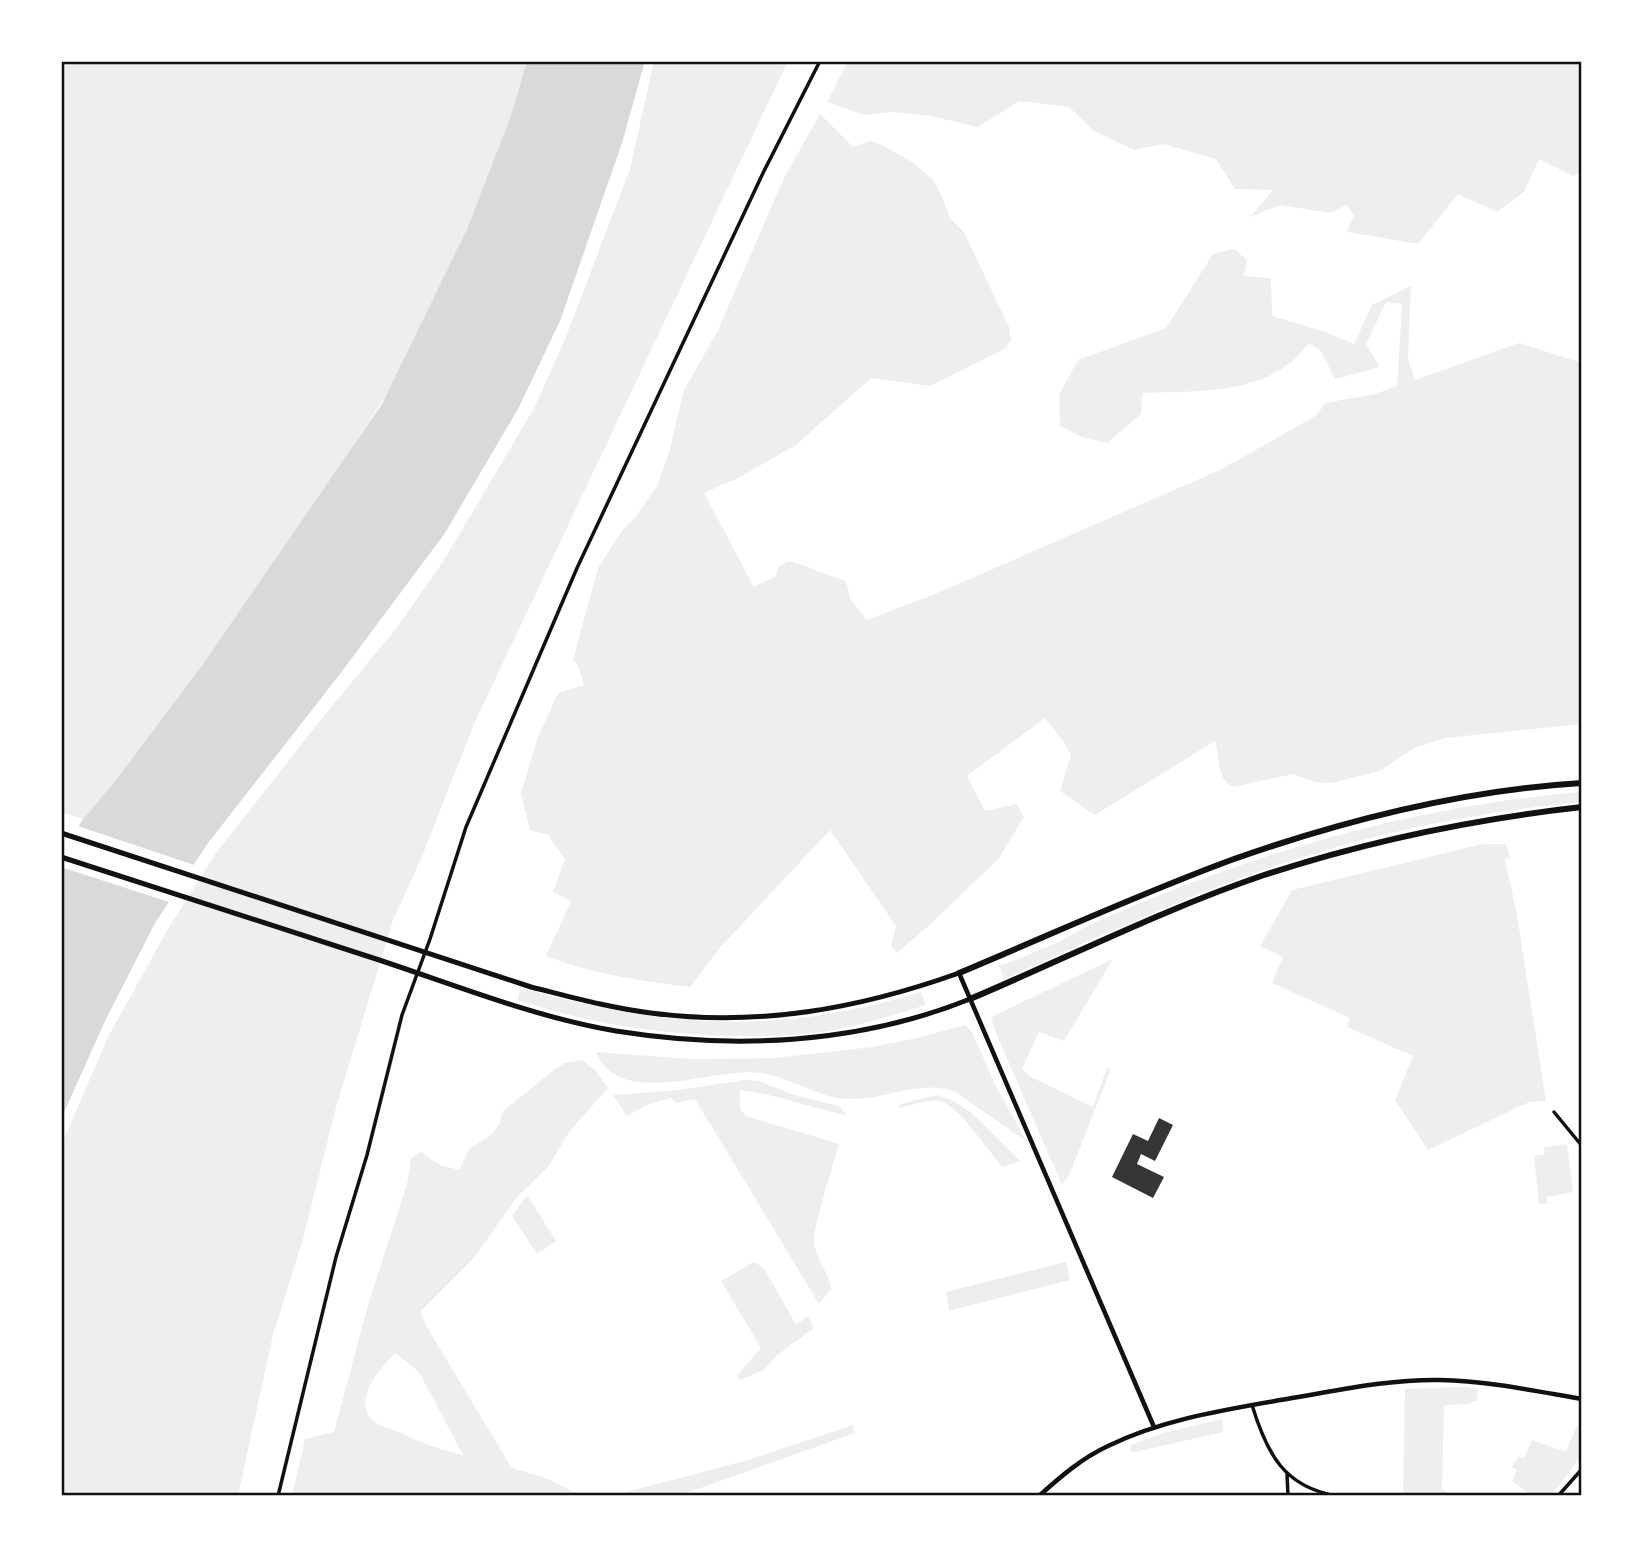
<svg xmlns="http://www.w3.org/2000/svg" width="1643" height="1557" font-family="Ubuntu,sans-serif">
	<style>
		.green { fill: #eee; fill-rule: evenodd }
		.water { fill: #d9d9d9 }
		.pier { fill: #fff }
		.building { fill: #353535 }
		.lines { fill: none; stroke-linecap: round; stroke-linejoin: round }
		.minor { stroke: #111; stroke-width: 3.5 }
		.tertiary { stroke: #111; stroke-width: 4.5 }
		.secondary { stroke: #111; stroke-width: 5 }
		.trunk { stroke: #111; stroke-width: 6 }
		.neatline { fill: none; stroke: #111; stroke-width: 2.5 }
	</style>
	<rect width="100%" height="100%" fill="#fff"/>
	<path class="green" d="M61 61H527L510 118 467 229 390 389 338 470 203 664 113 784 83 819 61 812Z
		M654 61H788L474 724 421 859 393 920 337 1104 303 1239 273 1335 238 1496H61V1146L108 1037 168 929 216 853 319 722 395 630 444 560 533 410 564 342 630 169Z
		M848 61H1582V171L1573 176 1539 159 1524 192 1497 212 1458 194 1418 244 1347 232 1354 215 1346 205 1330 213 1280 205 1250 217 1273 190 1235 189 1216 159 1163 144 1134 150 1094 131 1069 107 1019 101 978 127 931 116 894 112 864 115 827 102Z
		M820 114 853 147 869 141 878 143 912 162 932 179 938 188 951 219 964 232 1009 327 1011 340 1006 348 930 386 871 378 796 445 740 477 704 493 754 587 776 576 779 566 789 561C808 566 826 575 846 581L851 600 867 620 935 594 1220 470 1317 415 1325 403 1375 394 1397 386 1402 304 1386 302 1366 344 1380 367 1335 379 1321 351 1309 343C1303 350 1297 358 1290 363 1250 395 1190 391 1142 393L1141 414 1107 443 1082 437 1060 426 1059 395 1078 360 1166 328 1213 254 1234 249 1247 260 1244 276 1271 278 1272 316 1326 332 1354 344 1372 305 1411 286 1408 358 1415 380 1519 343 1582 363V724L1445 738 1414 748 1380 771 1332 783H1318L1293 774 1233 787C1216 779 1220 757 1215 741L1095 815 1060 791 1071 755 1064 742 1045 718 967 776 985 811 1017 804 1024 817 999 858 933 922 897 953 891 946 896 926 830 830 718 950 690 987C641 981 592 974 546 956L571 901 553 892 565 859 548 835 530 830 521 793 538 737 558 693 584 685 578 665 573 660 598 568 623 529 633 520 657 486 669 452 684 390 718 330 784 178Z
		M1582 792V802C1481 811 1381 831 1285 863 1189 894 1096 938 1004 979L1000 966C1018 959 1036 952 1054 944 1067 938 1078 930 1091 924 1246 855 1413 805 1582 792Z
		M1483 844H1506L1510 858 1505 860 1516 909 1546 1101 1529 1102 1428 1150 1395 1100 1413 1056 1347 1027 1350 1018 1272 983 1283 957 1260 946 1292 890Z
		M1113 959 1064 1041 1039 1032 1022 1069 1031 1077 1093 1107 1107 1068 1111 1069 1070 1173 1062 1185 995 1031 991 1017Z
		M521 988C666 1028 776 1036 921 992L926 1005C897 1014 868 1023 838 1029 808 1036 774 1036 743 1036 661 1035 595 1025 517 1000Z
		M965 1025 972 1032 994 1082 1026 1141 954 1091C922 1080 886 1099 853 1099 820 1100 793 1077 761 1073 714 1066 620 1111 596 1052L693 1059 775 1058 872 1047 917 1038Z
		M582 1060 595 1070 608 1088 569 1132 548 1167 517 1197 473 1259 420 1312 431 1334 512 1468 543 1477 583 1496H292L305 1439 334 1432 368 1305 407 1184 411 1158 421 1152 440 1165 459 1170 469 1149 491 1135 500 1123 503 1111 555 1069 565 1063ZM395 1353 419 1372 463 1455C441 1450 421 1443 401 1433 392 1429 377 1426 371 1419 353 1399 381 1367 395 1353Z
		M744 1080 759 1081 794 1095 839 1106 847 1116 765 1094 740 1090V1109L746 1116 839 1144C834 1163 812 1229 814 1244 817 1260 829 1273 831 1289L819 1304 695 1099 676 1103 671 1098 649 1104 627 1116 613 1095 679 1090Z
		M937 1095C968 1101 998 1141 1021 1161L1002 1167C990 1152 959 1108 943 1102 929 1098 913 1105 899 1108L900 1104Z
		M1567 1144 1573 1192 1547 1197V1204H1539L1534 1156 1545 1154 1544 1147Z
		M527 1195 556 1241 537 1254 512 1216Z
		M754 1262 764 1268 796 1325 808 1316 814 1328 776 1356 764 1370 740 1380 737 1375 761 1348 721 1281Z
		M1066 1262 1070 1280 949 1311 946 1292Z
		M1461 1387 1478 1388 1477 1400 1468 1404 1444 1405 1442 1488 1451 1496H1403L1405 1389Z
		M1222 1419 1223 1432 1131 1453V1445L1163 1433Z
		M853 1425 855 1433 678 1496H611L748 1460Z
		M1577 1426 1582 1429 1581 1456 1551 1496H1532L1512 1481 1517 1470 1512 1467 1518 1456 1524 1458 1532 1440 1566 1452Z"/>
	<path class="water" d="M527 61H645L622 143 560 321 518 409 445 533 340 674 208 843 155 923 105 1021 61 1119V856L83 819 113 784 203 664 382 404 467 229 510 118Z"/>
	<path class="pier" d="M75 825 197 866 172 903 61 867V849Z"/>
	<path class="building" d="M1159 1118 1173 1125 1155 1161 1141 1154 1137 1164 1164 1177 1153 1198 1112 1177 1133 1134 1148 1141Z"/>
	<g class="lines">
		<path class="minor" d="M1554 1112 1582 1146
			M1252 1405C1267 1454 1284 1487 1337 1496
			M1287 1474 1288 1496
			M278 1496 336 1257 367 1155 402 1015 430 939 466 827 577 568 763 173 820 61
			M1558 1496 1582 1469"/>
		<path class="tertiary" d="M959 973 1154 1427
			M1039 1496C1060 1477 1082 1458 1108 1446 1166 1418 1230 1409 1292 1398 1340 1390 1390 1379 1440 1380 1487 1381 1535 1391 1582 1399"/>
		<path class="secondary" d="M61 833 531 987C571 997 610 1008 651 1013 758 1027 858 1009 959 973
			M61 857C165 891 269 925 373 958 453 984 533 1017 616 1031 735 1050 858 1044 970 999"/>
		<path class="trunk" d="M959 973C1050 935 1141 893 1234 859 1345 820 1464 790 1582 783
			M970 999C1067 958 1164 909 1264 875 1368 841 1474 819 1582 807"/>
	</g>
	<rect width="1643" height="1557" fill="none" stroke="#ffffff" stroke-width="126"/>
	<rect x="63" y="63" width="1517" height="1431" class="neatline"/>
</svg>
